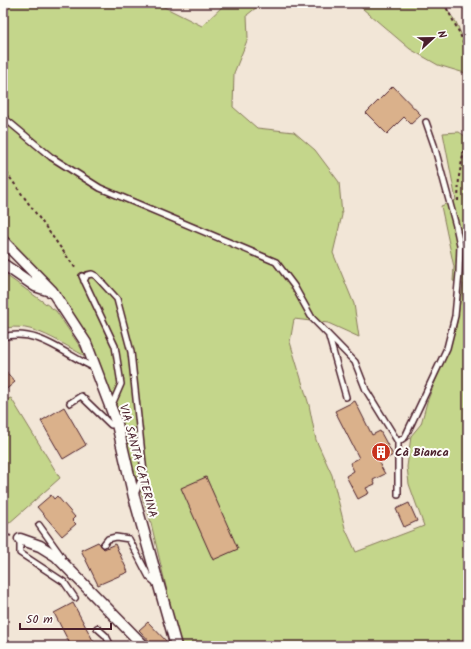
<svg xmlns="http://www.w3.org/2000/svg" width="471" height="649" font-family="Kalam,sans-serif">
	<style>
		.green { fill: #c4d68b; stroke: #877a5b }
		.building { fill: #dab18b; stroke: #4a1f2b }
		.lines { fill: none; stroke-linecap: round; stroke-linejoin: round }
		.lane-casing { stroke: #4a1f2b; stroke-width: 8 }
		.street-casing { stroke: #4a1f2b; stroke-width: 13 }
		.path { stroke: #4a1f2b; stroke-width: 2; stroke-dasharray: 3 3; stroke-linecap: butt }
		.lane { stroke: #fdfcf7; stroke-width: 5 }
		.street { stroke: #fdfcf7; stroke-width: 10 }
		.labels { text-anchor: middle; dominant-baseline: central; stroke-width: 4; stroke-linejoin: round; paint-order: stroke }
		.poi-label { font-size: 12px; font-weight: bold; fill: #4a1f2b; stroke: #fdfcf7; text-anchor: start }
		.street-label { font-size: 12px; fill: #4a1f2b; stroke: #fdfcf7 }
	</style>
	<rect width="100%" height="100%" fill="#f2e6d7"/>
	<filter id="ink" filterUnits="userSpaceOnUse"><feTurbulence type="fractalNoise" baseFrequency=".025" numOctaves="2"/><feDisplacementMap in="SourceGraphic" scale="8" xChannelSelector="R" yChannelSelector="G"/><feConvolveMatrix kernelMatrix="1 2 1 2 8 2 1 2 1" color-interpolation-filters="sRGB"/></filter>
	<g filter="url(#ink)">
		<path class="green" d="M3 3H156L202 26 226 3H262L247 15 248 38 234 73 233 107 257 128 294 132 315 150 339 182 342 215 333 253 354 304 359 337 328 323 294 319 290 342 309 405 316 440 332 475 345 528 356 552 424 526 409 484 407 467 411 436 421 424 427 402 456 328 463 284 453 281 454 267 441 206 456 200 443 133 459 132 468 138V646H180L150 519 132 467 125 432 92 345 57 289 3 232Z
			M356 3H442L456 22 468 50V74L438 65 410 49Z
			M3 273 56 311 87 357C63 345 31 320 3 329Z
			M11 398 60 478 8 524 3 520V401Z"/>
		<path class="building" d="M393 86 421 115 411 124 404 117 387 134 366 113Z
			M3 368 15 382 3 392Z
			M355 401 372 435 380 431 393 455 379 463 385 474 373 480 375 484 366 488 369 493 358 499 346 476 354 471 350 463 359 458 335 411Z
			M64 407 86 445 63 459 41 421Z
			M206 477 238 549 213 560 181 488Z
			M51 495 54 499 57 496 75 517 72 520 76 524 62 536 37 507Z
			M409 503 417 521 404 527 396 509Z
			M98 542 104 549 115 544 128 572 98 585 81 550Z
			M73 603 96 646H71L54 613Z
			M148 622 169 644V646H154L139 630Z"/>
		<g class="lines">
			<g class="lane-casing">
				<path id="lane" d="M3 117 51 157 100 188 276 262 294 286 312 318 355 362 366 390 398 442 405 437 447 348 455 316 459 273 460 245 456 226 434 145 426 122
					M82 276 115 346 121 384 111 407
					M84 281 87 275 92 274 96 276 117 299 131 352 144 473 135 494
					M3 337C37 327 65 355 95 368
					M329 337 346 397
					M70 403 81 396 111 425 117 424
					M398 495V442
					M39 525 62 557
					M20 539V553L64 582 75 598
					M104 544 108 539 116 537 129 539 149 577 157 584
					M97 628 106 636 111 646"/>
			</g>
			<g class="street-casing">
				<path id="street" d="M3 241 52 291 86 343 117 424 134 497 176 646
					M3 264 35 286 50 291
					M20 539 40 546 56 556 144 646"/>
			</g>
			<path class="path" d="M444 3 460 34 468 55
				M3 168 76 269
				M458 201 459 176 468 131
				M3 533 11 536"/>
			<use href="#lane" class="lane"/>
			<use href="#street" class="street"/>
		</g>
	</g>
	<defs>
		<g id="building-disc" transform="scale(1)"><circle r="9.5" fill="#c8321e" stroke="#fdfcf7"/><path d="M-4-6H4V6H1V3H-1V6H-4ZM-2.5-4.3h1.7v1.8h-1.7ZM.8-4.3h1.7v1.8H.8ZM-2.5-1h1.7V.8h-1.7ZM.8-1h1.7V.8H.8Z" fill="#fff"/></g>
	</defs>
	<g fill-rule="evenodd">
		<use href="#building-disc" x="381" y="452"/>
	</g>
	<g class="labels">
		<g class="poi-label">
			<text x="395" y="452">Cà Bianca</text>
		</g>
		<g class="street-label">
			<text transform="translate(138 461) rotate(75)">VIA SANTA CATERINA</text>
		</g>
	</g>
	<rect width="471" height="649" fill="none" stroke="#fdfcf7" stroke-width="16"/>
	<rect x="8" y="8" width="455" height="633" fill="none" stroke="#4a1f2b" stroke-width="1.5" filter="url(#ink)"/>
	<g transform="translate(433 38) rotate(68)" stroke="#fdfcf7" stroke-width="3" paint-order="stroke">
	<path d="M0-3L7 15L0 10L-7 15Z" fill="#4a1f2b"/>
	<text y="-6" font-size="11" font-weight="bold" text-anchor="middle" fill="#4a1f2b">N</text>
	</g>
	<path d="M20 623v6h91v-6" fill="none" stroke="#4a1f2b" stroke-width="2"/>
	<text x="26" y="623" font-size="12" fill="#4a1f2b" stroke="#fdfcf7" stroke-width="3" paint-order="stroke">50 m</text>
</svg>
